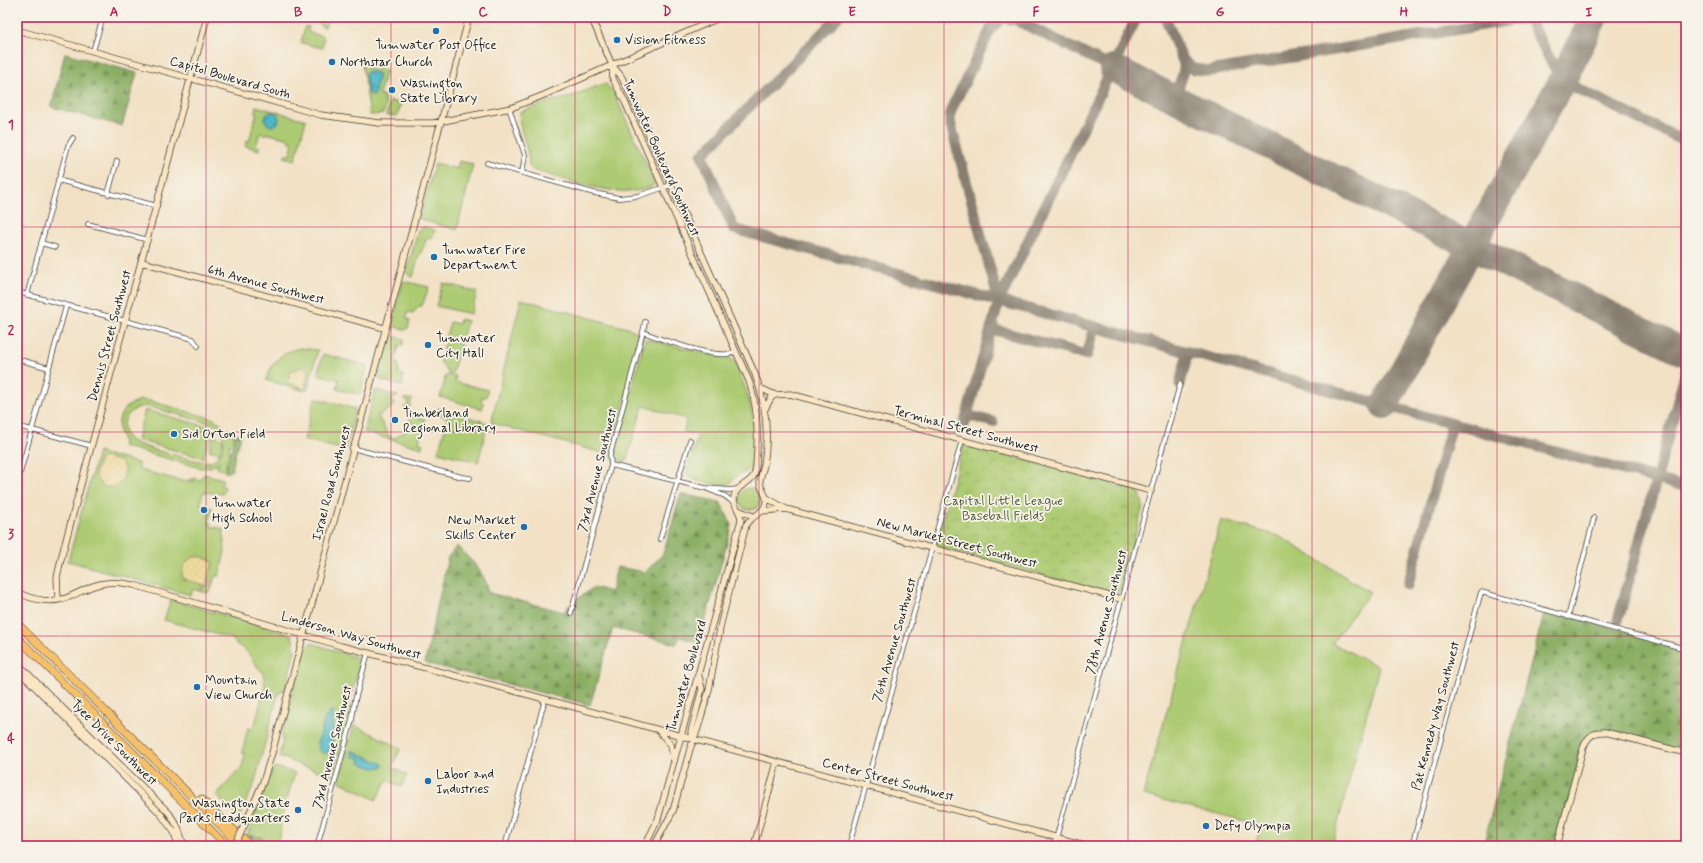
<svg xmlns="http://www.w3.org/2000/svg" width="1703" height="863" font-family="Mynerve,sans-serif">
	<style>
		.grass { fill: #adcb72; stroke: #647447; fill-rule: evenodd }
		.forest { fill: url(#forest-firs); stroke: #536640 }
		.sand { fill: url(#sand-dots); stroke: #857b5d }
		.park { fill: url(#park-crowns); stroke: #647447 }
		.water { fill: url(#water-ripples); stroke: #346a73 }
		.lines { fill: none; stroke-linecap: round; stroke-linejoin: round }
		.taxiway { stroke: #877e70; stroke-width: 11 }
		.runway { stroke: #877e70; stroke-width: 28 }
		.street-casing { stroke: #3c3a35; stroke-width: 5.5 }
		.secondary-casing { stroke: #3c3a35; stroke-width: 7 }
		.highway-casing { stroke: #3c3a35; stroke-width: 8 }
		.street { stroke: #fff; stroke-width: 4 }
		.secondary { stroke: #fbe6c4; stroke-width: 5.5 }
		.highway { stroke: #f6c06b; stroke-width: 7 }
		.secondary-bridge-casing { stroke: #3c3a35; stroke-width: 7; stroke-linecap: butt }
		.secondary-bridge { stroke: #fbe6c4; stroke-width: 5.5 }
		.grid { fill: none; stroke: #c2185b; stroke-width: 1; stroke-opacity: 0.55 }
		.poi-dot { fill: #1f6fb2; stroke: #f7f3e8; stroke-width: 1.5 }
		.labels { text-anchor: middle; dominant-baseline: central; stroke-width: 3.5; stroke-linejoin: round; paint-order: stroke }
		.poi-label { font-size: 13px; fill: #1c1c1c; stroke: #f7f3e8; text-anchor: start }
		.street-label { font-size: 13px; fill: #1c1c1c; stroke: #f7f3e8 }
		.park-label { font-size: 13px; fill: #4f593a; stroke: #f7f3e8 }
		.neatline { fill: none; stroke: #c2185b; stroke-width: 1.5 }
		.grid-label { font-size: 13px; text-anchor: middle; font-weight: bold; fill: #c2185b }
	</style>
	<defs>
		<pattern id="forest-firs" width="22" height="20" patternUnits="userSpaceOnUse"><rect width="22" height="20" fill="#8aaf64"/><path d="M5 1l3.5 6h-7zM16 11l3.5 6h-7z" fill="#708e52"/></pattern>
		<pattern id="sand-dots" width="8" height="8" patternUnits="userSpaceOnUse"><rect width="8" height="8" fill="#eeda9e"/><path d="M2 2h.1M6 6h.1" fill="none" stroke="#ccba88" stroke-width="1.8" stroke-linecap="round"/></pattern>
		<pattern id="park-crowns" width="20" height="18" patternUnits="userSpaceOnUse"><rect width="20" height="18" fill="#adcb72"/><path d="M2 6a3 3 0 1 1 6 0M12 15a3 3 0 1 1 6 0" fill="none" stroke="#94ae62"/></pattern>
		<pattern id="water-ripples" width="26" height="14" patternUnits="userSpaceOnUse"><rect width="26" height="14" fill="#4db7ca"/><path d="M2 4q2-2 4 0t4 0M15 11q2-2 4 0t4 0" fill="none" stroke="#3f94a3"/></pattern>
	</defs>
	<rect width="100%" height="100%" fill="#f7f3e8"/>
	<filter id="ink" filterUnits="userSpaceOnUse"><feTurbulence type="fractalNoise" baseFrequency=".025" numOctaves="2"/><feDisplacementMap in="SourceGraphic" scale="8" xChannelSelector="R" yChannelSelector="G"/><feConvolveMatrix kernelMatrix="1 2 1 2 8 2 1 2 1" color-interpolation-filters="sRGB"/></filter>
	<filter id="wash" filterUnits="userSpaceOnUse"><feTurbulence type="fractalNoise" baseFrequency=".012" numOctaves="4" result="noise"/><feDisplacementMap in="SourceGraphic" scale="16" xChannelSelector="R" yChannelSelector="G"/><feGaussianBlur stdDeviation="0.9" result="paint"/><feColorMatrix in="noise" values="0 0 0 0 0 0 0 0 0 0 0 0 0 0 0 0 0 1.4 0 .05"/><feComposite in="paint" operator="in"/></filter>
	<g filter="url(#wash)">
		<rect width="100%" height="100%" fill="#f2e1c5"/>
		<path class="grass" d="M362 64 367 65V68L377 71 378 68 386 70 379 95 384 96V101L386 102 383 114 370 115Z
			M606 84 614 93 654 181V185C628 203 561 178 533 170L529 166C530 147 516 126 520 112L550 101 567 98 600 85Z
			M390 101 401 104 397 116 386 115Z
			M256 106 306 120 295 160 284 157 285 154 290 155 293 143 288 141 289 139 266 133 265 135 260 133 256 146 260 147 259 150 245 146 247 141H249L257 112 255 111Z
			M459 161 473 164 457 230 422 220 420 217 435 163 457 169Z
			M423 227 435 230 432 239 427 238 421 253 419 254 413 277 407 274V271L418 230Z
			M403 281 429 287 422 306H419L413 313 408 312 406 318 410 320 408 328 405 330 395 327 392 323Z
			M443 283 477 292 471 314 436 306Z
			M521 299 631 329 642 335 610 455 491 423Z
			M460 319 467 321 452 374 448 373 440 361 450 322 459 324Z
			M391 336 404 339 403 345H399L395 362 398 363 399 373 404 376 402 386 380 380 379 377 387 339Z
			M645 339 734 360C747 393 756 410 753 446 752 457 753 464 747 472L739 474 728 485C715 485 696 483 686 475L698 435 684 432 686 419 643 406 626 462 613 459Z
			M300 348 318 350 308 389 304 391 266 380C271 363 282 351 300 348Z
			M323 354 368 366 360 395 337 389 339 380 317 374Z
			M447 375 456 376 455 382 488 390 486 397H482L481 402 484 403 482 409 440 397 445 380 444 377Z
			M375 390 398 396 392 399 395 405 378 416 389 436 393 439 413 426 404 407 408 405V401L403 399H412C408 414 408 416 425 419L419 442 423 444 422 448 364 432Z
			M315 398 356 409 345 450 304 440Z
			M142 400 150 401 214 419 222 424 228 433 236 435 233 444H230L228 452H231L225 471 217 468V465L220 462 210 467 201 468 122 446C124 440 121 437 119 431 116 415 127 403 142 400ZM146 406 213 424C223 431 226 440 222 451 219 456 214 461 208 462 200 463 136 446 130 440 115 426 129 407 146 406Z
			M438 408 488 423 478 462 438 452 448 418 437 414Z
			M145 410 212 428 203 458 137 440Z
			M216 436 223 440 220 453 209 450 212 437 216 438Z
			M98 452 138 463 140 470 186 482 187 480 190 481 191 478 193 482 194 478 200 480 204 474 223 479 221 486 225 487 223 494 203 492 200 504 212 508 209 523H211L210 526 223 529 225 552 219 576H215L211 590 207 593 193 589 191 595 68 561ZM200 556 213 562 207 582 212 583 202 589 203 585 192 581Z
			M739 499a11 11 0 1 1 22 0a11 11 0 1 1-22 0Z
			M1221 520 1279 536 1370 592 1332 643 1379 667 1332 846H1255L1261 825 1143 795Z
			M171 600 292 635 295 650 286 688 278 694 254 785 238 819 216 795 242 767 245 754 242 753 248 728H254L265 685 263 672C255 667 253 658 247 652 241 646 236 646 233 639L164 620Z
			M311 643 362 659 349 702 350 719 332 775 302 766 279 756 283 741 282 735 283 727 305 647Z
			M354 725 401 748 392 767 407 775 401 787 387 780 376 800 339 781Z
			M275 767 295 773 280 822 281 828 277 846H273L262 837 247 835 271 772Z"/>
		<path class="forest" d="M65 53 137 73 122 126 51 107Z
			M239 433 241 436 235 455 232 470 226 473C223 464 234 448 234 436Z
			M681 494 720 502 732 525 699 643 680 637 676 644 613 628 590 705 425 663 448 557 457 546C471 560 486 573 489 593L564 612 568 606 594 587 611 592 617 567 645 572 663 554Z
			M1545 610 1686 648V753L1602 732 1587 740 1557 846H1483Z
			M247 836 261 838 271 846H258Z"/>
		<path class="sand" d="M301 367 309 370 305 385 309 382 304 389 298 388 302 387 287 383 291 371Z
			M104 457 120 461C137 478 104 503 95 474L100 459Z
			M200 556 213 562 207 582H212V585L208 584 204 586 203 590H200L203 585 183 579 182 575C182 564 189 557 200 556Z"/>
		<path class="park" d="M300 17H325L327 22 325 27 321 26 318 22Z
			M305 26 309 27 308 32 324 37 322 48 301 43Z
			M964 443 1134 490 1140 493 1143 506 1120 591 1115 595 935 546Z"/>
		<path class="water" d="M368 71 379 74 374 96 368 93 365 73Z
			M265 119a7 7 0 1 1 14 0a7 7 0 1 1-14 0Z
			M333 710V738L330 752 323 753 319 751 317 743C324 732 320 718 333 710Z
			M351 750 383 764V767L373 768 360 763V758L353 757Z"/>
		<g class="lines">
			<path class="taxiway" d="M838 17 702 155 734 229 1686 487
				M1165 17 1184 64C1186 83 1168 85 1188 105
				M1527 17 1562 81 1686 142
				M1573 17 1590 25
				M1183 60 1194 69 1209 71 1531 17
				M999 301 950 122 951 110 992 27 1003 18 1016 20 1113 68
				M991 329 1087 355 1095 327
				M1180 384 1188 352
				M967 415 993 422
				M963 429 999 301 1137 17
				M1408 585 1452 424
				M1618 620 1686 371"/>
			<path class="runway" d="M1113 68 1686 353
				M1384 406 1562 81 1594 17"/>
		</g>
	</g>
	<g filter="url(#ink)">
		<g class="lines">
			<g class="street-casing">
				<path id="street" d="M93 51 103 17
					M509 108 525 155 522 173
					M487 163 594 193 619 198 638 196 671 185
					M58 180 157 206
					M108 194 117 161
					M88 224 148 240
					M41 243 55 247
					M17 292 193 339 198 346
					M27 295 68 146 73 138
					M645 322 643 332C660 339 710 357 728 354 730 354 734 352 736 351
					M17 359 49 368
					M17 426 92 446
					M352 448 462 477 470 478
					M611 465 705 488 730 490 738 489
					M17 484 66 306
					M705 488 725 496 734 503
					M660 539 690 440
					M571 613 611 465 610 455 643 332
					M1568 617 1594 518
					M17 685 25 675
					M317 846 352 720 355 700 368 653
					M505 846 545 699
					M849 846 962 440
					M1054 846 1180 384
					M1412 846 1481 592 1686 649"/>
			</g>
			<g class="secondary-casing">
				<path id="secondary" d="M591 17 612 65 621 76 637 108 755 374C766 403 769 434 764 465 763 470 761 475 760 480 759 490 770 495 765 506 761 515 751 516 746 525L721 623 709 690 697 731 690 749 673 811 654 846
					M17 30 321 115 379 123H433L511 108 544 95 721 17
					M612 66 613 79 625 102 749 381C757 406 758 424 757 451 756 459 757 467 754 475 749 485 736 485 734 497 733 506 741 511 741 520L658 819 645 846
					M142 262 384 328
					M760 388 775 395 790 394 1151 491
					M765 409 771 398 775 395
					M767 498 786 509
					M738 510 753 516
					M762 511 786 509 1121 599
					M17 592C34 601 54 604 71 596 81 592 90 586 100 584 112 581 123 583 134 585L341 646 526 694 1088 846
					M58 600 57 577 62 555 207 17
					M17 663 169 813 178 827 184 846
					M17 669 160 813 174 832 178 846
					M658 730 671 745 673 759
					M692 740 691 732 702 689 699 676
					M244 826 263 782 272 753 469 17
					M754 846 777 762
					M1557 846 1582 752C1585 740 1592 731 1605 732L1686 753"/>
			</g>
			<g class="highway-casing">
				<path id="highway" d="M17 623 233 838
					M17 637 227 846
					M201 799 236 832
					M244 839 251 846"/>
			</g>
			<use href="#street" class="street"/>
			<use href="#secondary" class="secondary"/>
			<use href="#highway" class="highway"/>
			<g class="secondary-bridge-casing">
				<path id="secondary-bridge" d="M235 846 244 826"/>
			</g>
			<use href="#secondary-bridge" class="secondary-bridge"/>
		</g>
	</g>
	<path class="grid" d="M206 17V846M391 17V846M575 17V846M759 17V846M944 17V846M1128 17V846M1312 17V846M1497 17V846M17 227H1686M17 432H1686M17 636H1686"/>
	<g class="poi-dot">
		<circle cx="436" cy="31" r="4"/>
		<circle cx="617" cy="40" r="4"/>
		<circle cx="332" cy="62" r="4"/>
		<circle cx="392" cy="90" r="4"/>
		<circle cx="434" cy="257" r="4"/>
		<circle cx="428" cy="345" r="4"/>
		<circle cx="395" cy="420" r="4"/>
		<circle cx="174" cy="434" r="4"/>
		<circle cx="204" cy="510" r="4"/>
		<circle cx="524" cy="527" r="4"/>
		<circle cx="197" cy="687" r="4"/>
		<circle cx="428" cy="781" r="4"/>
		<circle cx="298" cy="810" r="4"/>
		<circle cx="1206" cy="826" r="4"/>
	</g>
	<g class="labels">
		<g class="poi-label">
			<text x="625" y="40">Vision Fitness</text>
			<text x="436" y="45" text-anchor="middle">Tumwater Post Office</text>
			<text x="340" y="62">Northstar Church</text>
			<text x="400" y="83">Washington<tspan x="400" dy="15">State Library</tspan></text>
			<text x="442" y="250">Tumwater Fire<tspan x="442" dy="15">Department</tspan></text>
			<text x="436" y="338">Tumwater<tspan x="436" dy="15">City Hall</tspan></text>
			<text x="403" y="413">Timberland<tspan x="403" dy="15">Regional Library</tspan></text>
			<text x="182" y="434">Sid Orton Field</text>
			<text x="212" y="503">Tumwater<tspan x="212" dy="15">High School</tspan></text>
			<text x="516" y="520" text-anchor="end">New Market<tspan x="516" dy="15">Skills Center</tspan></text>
			<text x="205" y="680">Mountain<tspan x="205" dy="15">View Church</tspan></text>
			<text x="436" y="774">Labor and<tspan x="436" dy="15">Industries</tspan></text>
			<text x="290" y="803" text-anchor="end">Washington State<tspan x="290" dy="15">Parks Headquarters</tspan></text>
			<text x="1214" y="826">Defy Olympia</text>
		</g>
		<g class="street-label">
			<text transform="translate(230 78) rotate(16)">Capitol Boulevard South</text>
			<text transform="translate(661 158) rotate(66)">Tumwater Boulevard Southwest</text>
			<text transform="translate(266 285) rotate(15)">6th Avenue Southwest</text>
			<text transform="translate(110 336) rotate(-75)">Dennis Street Southwest</text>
			<text transform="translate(966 430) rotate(15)">Terminal Street Southwest</text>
			<text transform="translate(598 470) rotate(-76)">73rd Avenue Southwest</text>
			<text transform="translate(332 483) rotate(-75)">Israel Road Southwest</text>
			<text transform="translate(957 543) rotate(15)">New Market Street Southwest</text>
			<text transform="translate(1107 612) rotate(-75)">78th Avenue Southwest</text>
			<text transform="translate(351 636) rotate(16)">Linderson Way Southwest</text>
			<text transform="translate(895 640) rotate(-74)">76th Avenue Southwest</text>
			<text transform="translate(687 676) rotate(-74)">Tumwater Boulevard</text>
			<text transform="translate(1436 716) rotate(-75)">Pat Kennedy Way Southwest</text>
			<text transform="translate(114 743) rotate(45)">Tyee Drive Southwest</text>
			<text transform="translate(333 747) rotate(-76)">73rd Avenue Southwest</text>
			<text transform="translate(888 780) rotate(15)">Center Street Southwest</text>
		</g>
		<g class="park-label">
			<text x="1003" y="501">Capital Little League<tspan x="1003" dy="15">Baseball Fields</tspan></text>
		</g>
	</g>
	<rect width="1703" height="863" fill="none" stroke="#f7f3e8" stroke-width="44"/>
	<rect x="22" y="22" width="1659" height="819" class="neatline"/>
	<g class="grid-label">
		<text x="114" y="16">A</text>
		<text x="298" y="16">B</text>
		<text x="483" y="16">C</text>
		<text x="667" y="16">D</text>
		<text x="852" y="16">E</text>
		<text x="1036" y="16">F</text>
		<text x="1220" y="16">G</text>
		<text x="1404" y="16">H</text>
		<text x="1589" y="16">I</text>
		<text x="11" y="129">1</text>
		<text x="11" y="334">2</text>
		<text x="11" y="538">3</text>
		<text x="11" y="743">4</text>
	</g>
</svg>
